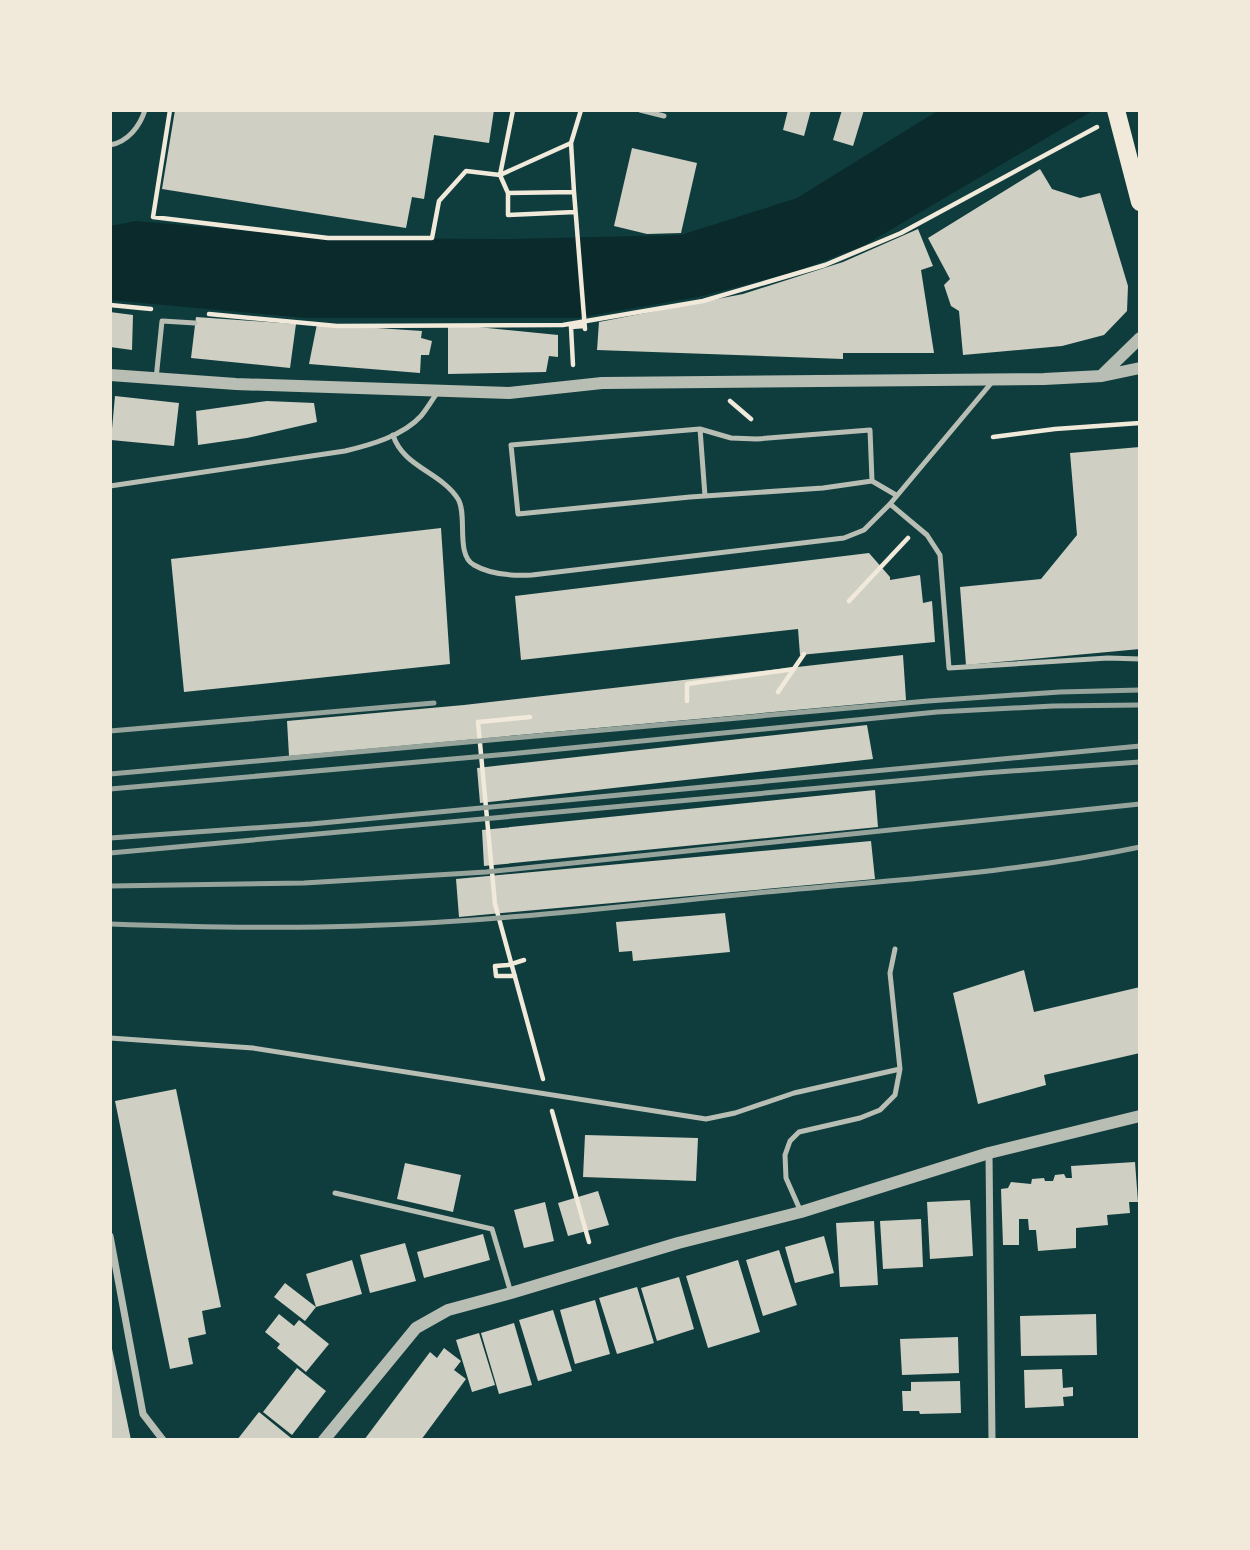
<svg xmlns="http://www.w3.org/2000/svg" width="1250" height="1550" font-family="Karla,sans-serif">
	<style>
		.water { fill: #0a2a2b }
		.building { fill: #cfcfc3 }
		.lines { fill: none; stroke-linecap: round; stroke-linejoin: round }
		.path { stroke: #f1e9da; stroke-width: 4.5 }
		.service { stroke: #b8beb3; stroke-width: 5 }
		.minor { stroke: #b8beb3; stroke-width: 7 }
		.tertiary { stroke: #b8beb3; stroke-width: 12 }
		.primary { stroke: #f1e9da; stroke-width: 18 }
		.rail { stroke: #97a49c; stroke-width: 5 }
	</style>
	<rect width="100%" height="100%" fill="#0f3d3e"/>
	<path class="water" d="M939 110H1094L863 246 795 272 698 297 577 318H306L110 300V226L136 221 331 238 511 239 681 235 797 198Z"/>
	<path class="building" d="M175 110H494L489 143 434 135 424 199 412 197 406 228 162 189Z
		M788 110H811L804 136 783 130Z
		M842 110H864L853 146 833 140Z
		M632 148 697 163 681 233 647 234 614 226Z
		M1040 169 1052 189 1080 198 1100 193 1128 286 1127 311 1104 335 1062 346 963 355 959 311 951 306 944 285 950 279 928 238Z
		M918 229 933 266 921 270 934 353H843V359L597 350 599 322 743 294 843 262Z
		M110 312 133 315 132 350 110 347Z
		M196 317 296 324 290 368 191 358Z
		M317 324 422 331 421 338 432 341 429 355H421L420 373 309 364Z
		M448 324 558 335V357L549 356 546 372 448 374Z
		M115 396 179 403 174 446 111 440Z
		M267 401 314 403 317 422 247 438 198 445 196 411Z
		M1140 447V649L966 665 960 587 1041 579 1077 535 1070 453Z
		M441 528 450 664 184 692 171 559Z
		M869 553 890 577V580L920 575 923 603 932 601 935 642 800 655 798 629 521 660 515 596Z
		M903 655 906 700 289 756 287 721 464 705Z
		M867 725 873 759 480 803 477 768Z
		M875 790 878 827 484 866 482 830Z
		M871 841 875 879 459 917 456 879Z
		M725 913 730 952 633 961 632 951 619 952 616 922Z
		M1024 970 1034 1012 1140 987V1053L1044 1075 1046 1085 978 1104 953 993Z
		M176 1089 221 1307 202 1311 206 1334 188 1338 193 1364 170 1369 115 1101Z
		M585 1135 698 1138 696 1181 583 1177Z
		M1135 1162 1138 1202H1129L1130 1213 1107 1215 1108 1225 1076 1228V1248L1038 1251 1036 1230H1029L1028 1219H1019V1245H1003L1001 1189 1008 1188 1011 1182 1031 1184 1032 1179 1044 1178 1045 1181H1053L1055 1175 1064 1174 1066 1178H1072L1071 1166Z
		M405 1163 461 1175 453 1212 397 1199Z
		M598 1191 609 1225 568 1236 558 1203Z
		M970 1200 973 1256 930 1259 927 1202Z
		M545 1202 554 1241 524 1248 514 1210Z
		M921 1219 923 1267 883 1269 880 1221Z
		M874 1221 878 1285 840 1287 836 1223Z
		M483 1234 490 1260 424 1278 417 1252Z
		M824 1236 834 1273 795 1283 785 1247Z
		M405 1243 416 1281 370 1293 360 1255Z
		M779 1250 797 1305 763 1316 746 1260Z
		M352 1260 362 1294 316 1307 305 1321 274 1297 285 1283 316 1307 306 1274Z
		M738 1260 760 1332 708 1348 686 1276Z
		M679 1277 694 1329 657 1341 641 1288Z
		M637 1287 654 1343 617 1354 599 1298Z
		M595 1300 610 1354 575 1364 560 1310Z
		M553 1310 572 1371 538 1381 519 1320Z
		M279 1314 294 1326 299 1320 329 1344 306 1372 277 1348 280 1344 265 1332Z
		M1096 1314 1097 1355 1021 1356 1020 1316Z
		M514 1323 532 1385 499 1394 481 1333Z
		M479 1333 495 1385 472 1392 456 1340Z
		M958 1337 959 1373 902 1375 900 1339Z
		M110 1344H111L131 1440H110Z
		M444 1348 461 1361 454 1370 466 1379 421 1440H364L430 1352 437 1358Z
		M297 1368 326 1391 292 1435 263 1412Z
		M1062 1369 1063 1388 1073 1387V1396L1063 1397 1064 1406 1025 1408 1024 1370Z
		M960 1381 961 1413 920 1414 919 1411H903L902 1391H911V1382Z
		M259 1412 291 1438 289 1440H237Z"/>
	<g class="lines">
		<path class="path" d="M170 110 153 217 328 238H432L439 201 466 171 500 175 513 110
			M571 143 574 192 508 193V215L575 212
			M574 192 585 329
			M508 193 500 175 571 143 581 110
			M110 305 151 309
			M209 314 337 326 563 325 703 301 825 265 901 233 1097 127
			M573 365 571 327 584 326 583 323
			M730 401 751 419
			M993 437 1055 429 1140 423
			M849 601 908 538
			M778 692 804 654
			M687 701V684L794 669
			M530 717 478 722 495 904 543 1079
			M515 976H496L495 966 508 965 524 960
			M552 1111 589 1242"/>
		<path class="service" d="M640 110 664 116
			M110 145C128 142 140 126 145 110
			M156 379 162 321 195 323
			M700 429 705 496
			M393 435C403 467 441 472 458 499 468 515 455 555 474 565 491 575 513 576 532 575L844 538 864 530 890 504 993 381
			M872 481 870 430 757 439 731 438 700 429 511 445 518 514 690 497 823 488 872 481 896 495
			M110 486 345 451C370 445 403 436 421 416 427 409 432 400 437 393
			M890 504 927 535 940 555 949 668 1108 658 1140 659
			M110 1038 253 1048 706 1119 735 1113 794 1093 900 1069
			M335 1193 492 1229 511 1293
			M801 1212 786 1178 785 1155 790 1141 799 1132 860 1118 880 1110 895 1095 900 1069 890 973 895 949"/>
		<path class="minor" d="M989 1153 992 1440
			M110 1236 143 1414 163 1440"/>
		<path class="tertiary" d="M110 375 236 384 509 393 602 383 1044 379 1102 376 1140 368
			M1102 375 1140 338
			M324 1440 416 1328 448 1310 511 1293 678 1243 801 1212 989 1153 1140 1116"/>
		<path class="primary" d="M1116 110 1140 202"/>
		<path class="rail" d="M110 731 434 703
			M110 774 928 701 1060 692 1140 690
			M110 789 509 754 937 712 1053 706 1140 705
			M110 838 311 824 1140 746
			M110 853 984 773 1140 762
			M110 886 304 883 486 872 1140 804
			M110 924C193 927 276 929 359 926 495 922 631 905 766 892 891 880 1017 873 1140 847"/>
	</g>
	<rect width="1250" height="1550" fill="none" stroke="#f1e9da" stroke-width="224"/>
</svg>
